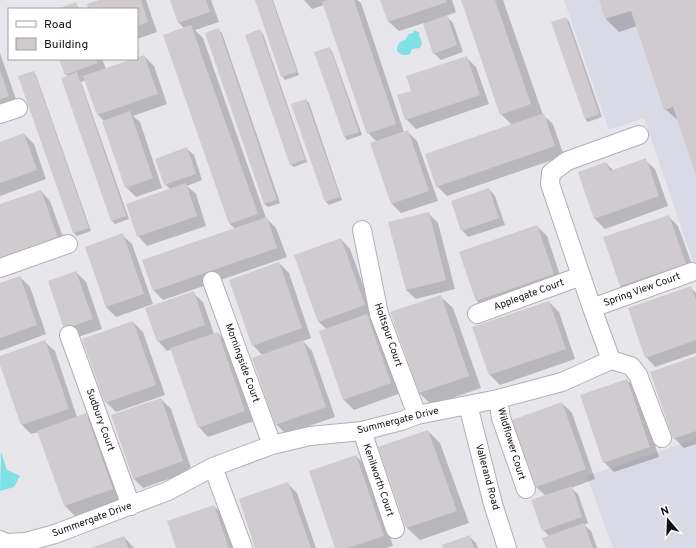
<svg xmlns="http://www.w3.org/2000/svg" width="696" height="548" font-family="Overpass,sans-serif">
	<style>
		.built { fill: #dad9e6 }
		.water { fill: #7fe1e6 }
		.shadow { fill: #0003 }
		.building { fill: #cfcbcf }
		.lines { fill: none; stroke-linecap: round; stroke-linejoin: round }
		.street-casing { stroke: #b0afb5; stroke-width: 20 }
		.street { stroke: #fff; stroke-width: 18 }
		.labels { text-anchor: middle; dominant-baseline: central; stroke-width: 3; stroke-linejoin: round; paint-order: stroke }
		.street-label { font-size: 10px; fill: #111113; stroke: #fff }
	</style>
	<rect width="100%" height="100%" fill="#e6e6eb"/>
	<path class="built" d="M564 0H696V271L644 118 609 130Z
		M696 439V548H613L587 476Z"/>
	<path class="water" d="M414 30 420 33 419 35 422 43 420 48 412 49 410 54C404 56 401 55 397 51 397 44 399 42 405 40L409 34 413 33Z
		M1 452 7 470 20 476 14 487 0 491Z"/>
	<path class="shadow" d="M102 0H146L157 32 137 39V9H89Z
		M171 0H211L219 22 195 30 203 38 266 218 276 228 287 257 163 300 153 290 235 229 230 224 164 35 184 28 179 23Z
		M256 0H273L299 75 285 80 282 76Z
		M304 0H357L361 3 404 132 407 131 417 141 438 201 401 213 391 203 377 142 368 133 324 5 312 9Z
		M381 0H452L456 12 446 16 453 23 463 52 441 60 434 53 424 23 399 31 389 22Z
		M462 0H503L543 115 553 124 564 156 447 196 437 186 512 125 501 114Z
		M600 0H696V172L679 121 665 109 637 26 619 32 606 19Z
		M566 18 569 21 602 117 588 122 585 119Z
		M219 30 222 33 280 203 268 207 264 204Z
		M260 31 263 34 307 162 294 167 290 164Z
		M329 48 332 51 362 135 347 140 344 136Z
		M0 53 18 105 0 112Z
		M144 56 154 66 167 104 133 116 140 122 162 188 136 197 126 187 104 121 98 115 86 80 81 82 129 219 115 224 112 221 68 76 65 74 60 59H102L106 69Z
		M466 57 476 67 489 104 416 129 406 119 412 91Z
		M33 72 36 75 91 231 77 236 74 233 19 77Z
		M306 100 309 103 342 200 329 205 326 202 292 105Z
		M24 134 34 144 46 179 0 196V143Z
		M187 149 194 155 202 180 187 186 196 194 206 226 147 246 138 236 171 190 165 184Z
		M645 160 655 169 668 206 605 229 595 219 579 173 606 163 614 171Z
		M489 189 495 196 505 225 468 237 462 230Z
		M41 191 50 201 67 248 0 271V205Z
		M428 213 438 223 455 289 416 299 406 290Z
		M668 216 678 226 695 273 630 296 620 286Z
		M537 226 547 236 563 284 487 310 477 301Z
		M122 235 132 244 153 304 116 317 106 307 86 247Z
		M341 239 350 249 374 315 368 317 377 325 401 393 354 410 344 400 320 332 327 330 319 322 295 256Z
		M279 263 289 273 311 338 303 341 312 351 335 417 286 434 276 424 262 355 253 345Z
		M76 272 86 282 102 329 75 338 65 328Z
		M20 277 30 287 46 334 0 351V284Z
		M691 288 696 293V353L655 367 646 357Z
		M193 293 203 302 214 334 218 333 227 343 254 421 208 437 199 427 172 349 167 351 158 341Z
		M440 296 453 308 481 388 432 405 419 393Z
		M549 302 559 312 575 359 500 385 490 375 474 328Z
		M133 322 143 332 165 395 116 412 106 402Z
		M45 342 55 351 77 417 85 414 95 424 122 499 75 516 65 506 39 432 31 434 22 425 0 362V357Z
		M696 357V444L684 448 674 438Z
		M627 380 637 390 659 457 614 472 604 462Z
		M161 399 171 409 192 471 143 488 134 479Z
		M562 403 572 413 595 479 571 488 578 494 588 523 584 525 591 531 597 548H547L549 536 543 530 546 496 536 487Z
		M428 431 440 443 469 523 420 540 407 528 379 448Z
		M356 456 366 466 393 546 386 548H336Z
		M287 483 297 493 316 548H257Z
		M214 506 224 516 235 548H177Z
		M124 537 134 548H94Z
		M470 537 476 543 478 548H444Z"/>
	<path class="building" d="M99 0H141L148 22 137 26V9H88L87 4Z
		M170 0H206L210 12 178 23Z
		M255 0H272L297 72 281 77Z
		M328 0H354L396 124 367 134 322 2Z
		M380 0H446L447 2 388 22Z
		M461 0H495L531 104 500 115Z
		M599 0H696V175L673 107 664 110 631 11 605 19Z
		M76 2 79 9H57Z
		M447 15 457 45 433 54 423 24Z
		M566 17 599 114 585 119 551 22Z
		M191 25 258 214 229 224 163 35Z
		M219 28 277 200 264 204 205 33Z
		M260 29 305 159 290 165 245 35Z
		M330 47 359 132 344 137 314 52Z
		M144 55 158 94 97 115 83 76 133 59H137V58Z
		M467 56 480 95 405 120 397 95 411 91 406 76Z
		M59 59H96L98 63 65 75Z
		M0 70 9 96 0 99Z
		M34 71 89 228 73 233 18 76Z
		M77 72 126 216 111 221 61 78Z
		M306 99 340 197 325 202 291 104Z
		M130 111 153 178 125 188 102 121Z
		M544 113 555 146 436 187 425 154Z
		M408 130 429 191 391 204 370 143Z
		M24 133 37 170 0 183V142Z
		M187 147 196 174 164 185 155 159Z
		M646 158 659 196 594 219 578 172 606 162 610 171Z
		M186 183 197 216 137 237 126 204Z
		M489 188 499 218 461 231 451 201Z
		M41 190 58 238 0 258V204Z
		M429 212 446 280 406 290 388 222Z
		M669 215 686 264 620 286 603 237Z
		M267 217 277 248 153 291 142 260Z
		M537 225 554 274 476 301 459 252Z
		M123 233 144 294 106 307 85 247Z
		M341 238 365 305 318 322 294 255Z
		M279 262 302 328 252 346 229 280Z
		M76 271 93 319 64 329 48 281Z
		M20 276 37 325 0 338V283Z
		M691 286 696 300V340L645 358 628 308Z
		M194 291 205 325 157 342 145 308Z
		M441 295 469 376 419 393 390 312Z
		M549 301 566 349 489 375 472 327Z
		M367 314 391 383 343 400 319 331Z
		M133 321 156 385 105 403 82 339Z
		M218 332 245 411 198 428 170 348Z
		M45 340 69 409 21 425 0 365V356Z
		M303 340 326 407 275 425 252 358Z
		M696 356V431L673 439 650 372Z
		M627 379 650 447 603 463 580 395Z
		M161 398 183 461 133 479 111 415Z
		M562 402 586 469 536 487 512 420Z
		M86 413 113 489 64 506 37 431Z
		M428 430 457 511 406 528 378 447Z
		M356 455 384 536 348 548H335L309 471Z
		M288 482 311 548H255L239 499Z
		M572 486 582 517 542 531 531 500Z
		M214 505 229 548H176L167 521Z
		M584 523 593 548H546L542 538Z
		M470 535 474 548H443L442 545Z
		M124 536 128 548H91Z"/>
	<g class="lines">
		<g class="street-casing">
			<path id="street" d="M0 114 18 108
				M362 230 379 314 417 415
				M0 268 68 244
				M212 281 272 445
				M592 308 692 272
				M477 314 581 276
				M69 335 131 506
				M611 360 592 308 550 184 551 173 567 161 639 135
				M611 360 631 366 638 375 662 438
				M498 399 501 418 526 489
				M468 405 493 504 507 548
				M362 431 395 529
				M213 467 243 548
				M0 540 6 543 26 542 55 534 168 491 213 467 272 445 310 436 362 431 401 421 417 415 498 399 562 382 611 360"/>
		</g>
		<use href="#street" class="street"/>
	</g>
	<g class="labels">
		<g class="street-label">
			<text transform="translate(642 290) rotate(-20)">Spring View Court</text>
			<text transform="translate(529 295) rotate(-20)">Applegate Court</text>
			<text transform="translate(388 335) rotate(71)">Holtspur Court</text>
			<text transform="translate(242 363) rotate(70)">Morningside Court</text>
			<text transform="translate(100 420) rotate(70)">Sudbury Court</text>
			<text transform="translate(398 421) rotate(-14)">Summergate Drive</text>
			<text transform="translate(511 444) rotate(73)">Wildflower Court</text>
			<text transform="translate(487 477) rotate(75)">Vallerand Road</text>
			<text transform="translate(378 480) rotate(71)">Kenilworth Court</text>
			<text transform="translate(92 520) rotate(-20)">Summergate Drive</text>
		</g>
	</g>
	<rect x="8" y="8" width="130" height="52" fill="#ffffff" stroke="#a0a0a1"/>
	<rect x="16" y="21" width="20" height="6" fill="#ffffff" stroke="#a0a0a1"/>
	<text x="44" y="28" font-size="12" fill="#111113">Road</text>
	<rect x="16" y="38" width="20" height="12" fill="#cfcbcf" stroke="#a0a0a1"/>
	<text x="44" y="48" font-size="12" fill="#111113">Building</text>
	<g transform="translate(668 520) rotate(341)" stroke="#ffffff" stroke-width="3" paint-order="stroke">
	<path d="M0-3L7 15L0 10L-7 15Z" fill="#111113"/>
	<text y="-6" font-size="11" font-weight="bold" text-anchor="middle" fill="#111113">N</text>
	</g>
</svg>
